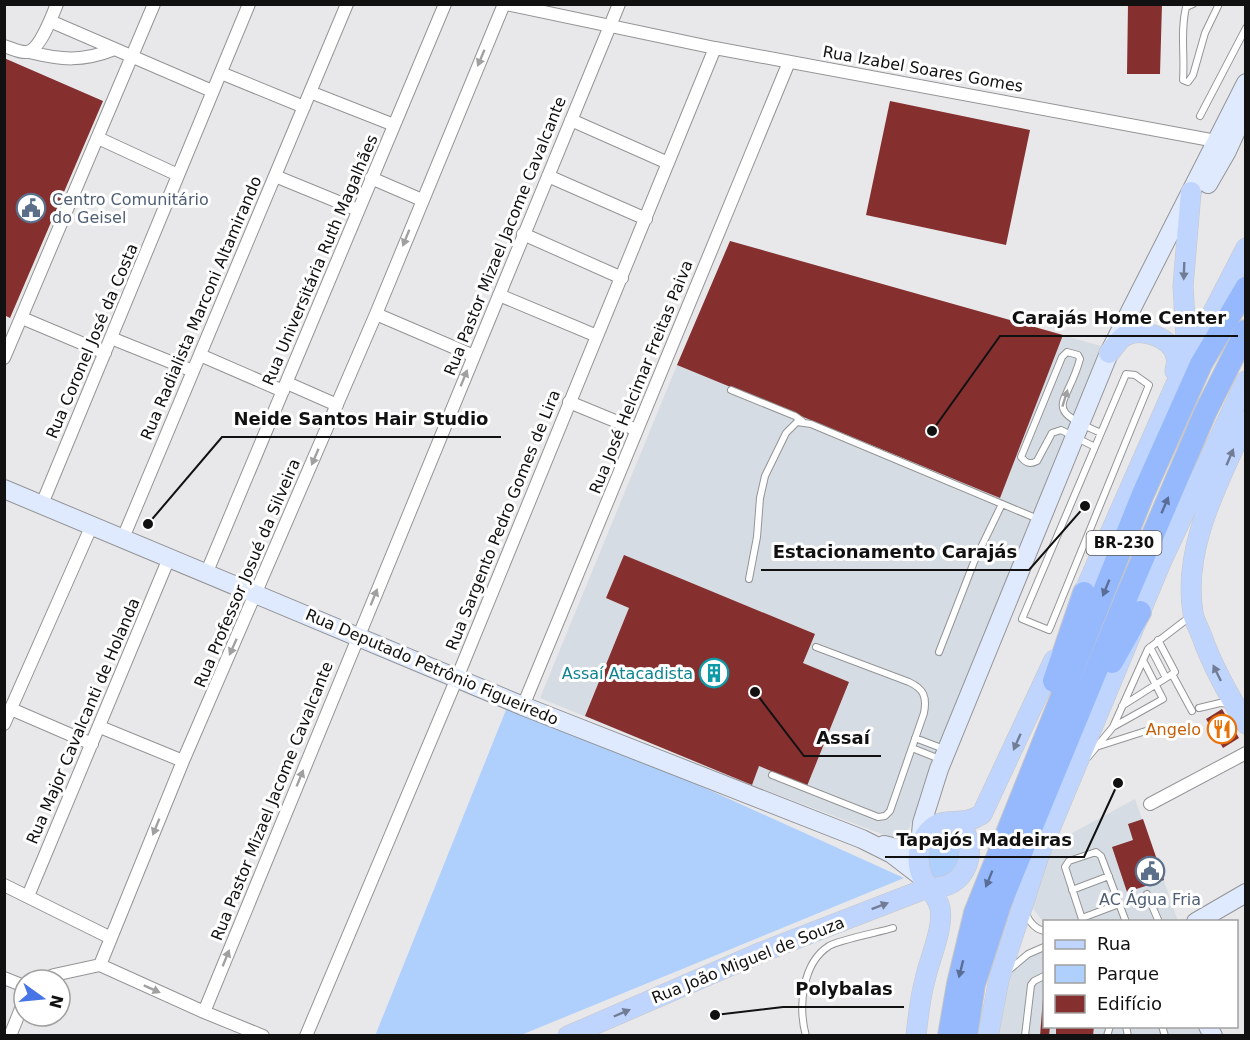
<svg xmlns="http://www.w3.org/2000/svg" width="1250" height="1040" font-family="'DejaVu Sans',sans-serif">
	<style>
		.built { fill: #d6dce3 }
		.green { fill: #afcffc }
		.building { fill: #85302f }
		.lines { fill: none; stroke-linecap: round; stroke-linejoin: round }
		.lane-casing { stroke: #939495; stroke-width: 8 }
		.street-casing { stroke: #939495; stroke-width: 14 }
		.secondary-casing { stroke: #939495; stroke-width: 20 }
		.primary-casing { stroke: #c6c6c6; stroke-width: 21 }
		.highway-casing { stroke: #c6c6c6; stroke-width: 24 }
		.lane { stroke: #fff; stroke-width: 6 }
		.street { stroke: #fff; stroke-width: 12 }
		.secondary { stroke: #e0eaff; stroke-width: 18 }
		.primary { stroke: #c0d5fe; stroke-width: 20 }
		.highway { stroke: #96b9fe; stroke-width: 22 }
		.oneway { fill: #a0a0a0 }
		.oneway2 { fill: #717d94 }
		.oneway3 { fill: #5a6d94 }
		.labels { text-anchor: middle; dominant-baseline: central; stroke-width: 6; stroke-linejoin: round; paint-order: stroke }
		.shield { fill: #fff; stroke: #585859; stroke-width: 1.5 }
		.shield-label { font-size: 15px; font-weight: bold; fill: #111112 }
		.street-label { font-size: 16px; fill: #111112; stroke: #fff }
		.service-label { font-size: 16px; fill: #4e5e75; stroke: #fff; text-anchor: start }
		.culture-label { font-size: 16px; fill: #0d838f; stroke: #fff; text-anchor: end }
		.food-label { font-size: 16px; fill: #c56008; stroke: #fff; text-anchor: end }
		.leader { fill: none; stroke: #111112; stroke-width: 2 }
		.callout-dot { fill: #111112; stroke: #fff; stroke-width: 2 }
		.callout-label { font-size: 18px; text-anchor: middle; font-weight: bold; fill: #111112; stroke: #fff; stroke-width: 6; stroke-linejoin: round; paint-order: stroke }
	</style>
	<rect width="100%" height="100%" fill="#e8e8ea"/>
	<path class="built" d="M730 241 1108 348 970 687 903 842 752 785 540 698 677 365Z
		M1135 799 1178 921H1048L1041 919 1034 910 1030 898 1052 844Z
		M1044 950V1026L1200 1027 1203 1036H997L1007 976 1029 957Z"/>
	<path class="green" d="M510 700 904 878 521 1035 375 1036Z
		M947 827 964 841 953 878H935C920 865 930 847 936 832Z"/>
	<path class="building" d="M1128 4H1162L1160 74H1127Z
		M4 58 103 101 10 318 4 315Z
		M890 101 1030 130 1006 245 866 215Z
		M730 241 1063 335 1000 498 677 365Z
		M624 555 815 634 803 663 849 682 807 786 759 766 752 785 585 716 629 608 606 598Z
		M1222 709 1239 738 1223 748 1206 719Z
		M1143 819 1164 880 1127 892 1112 847 1133 840 1128 824Z
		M1043 998H1044V1026H1050L1049 1036H1040Z
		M1056 1026H1094L1093 1036H1056Z"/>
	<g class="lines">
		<g class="lane-casing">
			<path id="lane" d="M1193 4 1186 7C1180 32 1185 55 1183 80L1188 82 1193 75 1205 33 1219 4
				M1200 116 1246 28
				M1126 374 1135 375 1149 385 1049 630 1022 619Z
				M731 390 795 416 802 421
				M1095 447 1061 430 1052 433 1037 461C1030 465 1026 463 1021 457L1062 357 1067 352 1078 355 1080 359C1067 407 1040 407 1101 433
				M749 579 757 537 760 498 765 476 786 433 797 422 811 424 1038 519
				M1158 640 1175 672 1166 678
				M939 652 974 562 1002 504
				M1172 674 1192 711
				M1122 706 1166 678 1150 647
				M1199 708 1220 703 1231 704
				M1113 727 1163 699 1143 660
				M915 738 944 749
				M1099 746 1152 729
				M912 748 942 760
				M1088 757 1113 727 1148 649 1191 616
				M772 775 878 817 885 816 890 811 924 713C927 697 924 689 909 682L816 647
				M1072 890 1109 876
				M1147 894 1159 922
				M1026 914C1030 923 1035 929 1044 931
				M1082 918 1119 904
				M1083 922 1065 867 1069 861 1096 852 1101 856 1126 922
				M1009 970 1028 954 1044 947
				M1126 1026 1128 1036
				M1162 1026 1165 1036
				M806 1036C798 1007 802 963 829 946 838 940 880 932 893 928
				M1025 1036 1031 985 1034 981 1044 976
				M1107 1036 1110 1026"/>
		</g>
		<g class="street-casing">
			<path id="street" d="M506 4 715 48 1216 141 1222 146
				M50 21 212 91
				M4 46C11 48 20 53 27 52 40 50 52 16 57 4
				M29 52C62 60 82 62 115 49
				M221 73 304 107
				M310 92 394 125
				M571 120 668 163
				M98 138 178 175
				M275 176 358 210
				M548 176 646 219
				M371 178 422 200
				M523 234 622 278
				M499 295 597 336
				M376 314 474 356
				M22 318 105 353
				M111 338 193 371
				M200 355 283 391
				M4 358 154 4
				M287 383 337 405
				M569 402 637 430
				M42 504 249 4
				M123 538 347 4
				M206 574 445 4
				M523 706 789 62
				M11 709 92 744
				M4 724 92 525
				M100 727 183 761
				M1150 804 1246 753
				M4 885 111 938
				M28 896 169 558
				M100 965 183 761 376 314 504 4
				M100 965 204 1012 263 1036
				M4 978 24 986
				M41 980 54 975 100 965
				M204 1012 619 4
				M10 1036 24 1001
				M306 1036 457 678 715 48"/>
		</g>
		<g class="secondary-casing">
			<path id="secondary" d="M1208 184 1227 151 1246 109
				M4 489 523 706 862 839 892 854 922 877
				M884 845 900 849 920 845 922 823 939 769 1109 353 1246 83
				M1196 922 1246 893
				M1208 1026 1213 1036"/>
		</g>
		<g class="primary-casing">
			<path id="primary" d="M1109 353C1114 348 1119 339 1125 336 1142 327 1173 338 1176 357 1177 361 1176 367 1175 371
				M1181 360 1186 339 1183 286 1191 192
				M1246 421C1220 480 1182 546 1193 613 1194 620 1198 627 1201 634 1212 666 1229 695 1246 724
				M1078 606 1175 386 1246 248
				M568 1036 762 952 930 887C966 892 982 847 958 823
				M916 1036C918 1017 920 998 925 980 929 960 944 928 940 908 937 895 927 888 922 876 916 862 918 844 928 832 944 813 960 829 982 814L1054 660
				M988 1036 999 979 1039 855 1162 560 1246 381"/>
		</g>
		<g class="highway-casing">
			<path id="highway" d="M1112 662 1140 612
				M1054 681 1084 593
				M949 1036 958 984 975 913 1143 494 1201 364 1246 288
				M966 1036 974 984 1000 904 1126 598 1205 413 1246 331"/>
		</g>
		<use href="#lane" class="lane"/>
		<use href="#street" class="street"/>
		<use href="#secondary" class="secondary"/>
		<use href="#primary" class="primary"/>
		<use href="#highway" class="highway"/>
	</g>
	<defs><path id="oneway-solid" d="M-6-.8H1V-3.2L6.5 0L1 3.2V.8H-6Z" transform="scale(1.5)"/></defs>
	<g class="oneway">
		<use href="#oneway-solid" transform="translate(481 58) rotate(113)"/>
		<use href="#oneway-solid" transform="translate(406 238) rotate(112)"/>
		<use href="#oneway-solid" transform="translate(464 378) rotate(-68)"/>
		<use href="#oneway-solid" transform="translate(1065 398) rotate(-73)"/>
		<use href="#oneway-solid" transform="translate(315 457) rotate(113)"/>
		<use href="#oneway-solid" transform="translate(374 597) rotate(-68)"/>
		<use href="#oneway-solid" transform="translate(233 647) rotate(114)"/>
		<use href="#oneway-solid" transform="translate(300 778) rotate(-68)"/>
		<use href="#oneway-solid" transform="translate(156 827) rotate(112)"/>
		<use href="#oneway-solid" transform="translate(226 958) rotate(-68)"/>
		<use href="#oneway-solid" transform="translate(152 989) rotate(24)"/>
	</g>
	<g class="oneway2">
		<use href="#oneway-solid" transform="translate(1184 271) rotate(92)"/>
		<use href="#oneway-solid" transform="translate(1230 457) rotate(-67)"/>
		<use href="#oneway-solid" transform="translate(1217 673) rotate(-116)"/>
		<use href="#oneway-solid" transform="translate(1017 742) rotate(114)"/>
		<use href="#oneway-solid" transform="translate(880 906) rotate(-21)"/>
		<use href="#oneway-solid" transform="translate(622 1013) rotate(-23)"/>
	</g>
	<g class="oneway3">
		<use href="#oneway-solid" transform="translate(1165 505) rotate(-67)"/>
		<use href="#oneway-solid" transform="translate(1106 588) rotate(112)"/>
		<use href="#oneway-solid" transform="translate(989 879) rotate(112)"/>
		<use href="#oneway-solid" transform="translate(961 969) rotate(104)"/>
	</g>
	<defs>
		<g id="civic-ring" transform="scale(1.5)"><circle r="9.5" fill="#fff" stroke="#5c6f8a" stroke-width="1.5"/><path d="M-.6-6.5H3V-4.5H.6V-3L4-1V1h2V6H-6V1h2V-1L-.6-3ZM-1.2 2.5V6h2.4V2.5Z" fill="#5c6f8a"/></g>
		<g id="building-ring" transform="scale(1.5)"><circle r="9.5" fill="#fff" stroke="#0f9aa8" stroke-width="1.5"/><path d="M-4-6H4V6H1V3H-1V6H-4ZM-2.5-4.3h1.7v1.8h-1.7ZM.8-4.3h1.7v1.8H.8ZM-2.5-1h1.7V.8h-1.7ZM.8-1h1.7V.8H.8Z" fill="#0f9aa8"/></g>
		<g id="restaurant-ring" transform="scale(1.5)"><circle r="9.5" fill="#fff" stroke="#e8710a" stroke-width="1.5"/><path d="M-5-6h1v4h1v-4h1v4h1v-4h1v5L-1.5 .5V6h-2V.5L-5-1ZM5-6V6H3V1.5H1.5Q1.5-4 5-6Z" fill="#e8710a"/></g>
	</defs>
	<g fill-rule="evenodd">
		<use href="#civic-ring" x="31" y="208"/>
		<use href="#building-ring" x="714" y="673"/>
		<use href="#restaurant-ring" x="1222" y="729"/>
		<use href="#civic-ring" x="1150" y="871"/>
	</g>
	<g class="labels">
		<rect class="shield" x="1086.5" y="531" width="75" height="24" rx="4.5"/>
		<g class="shield-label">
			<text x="1124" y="543">BR-230</text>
		</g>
		<g class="street-label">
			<text transform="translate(923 69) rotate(10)">Rua Izabel Soares Gomes</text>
			<text transform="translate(505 236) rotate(-68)">Rua Pastor Mizael Jacome Cavalcante</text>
			<text transform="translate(320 260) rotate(-67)">Rua Universitária Ruth Magalhães</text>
			<text transform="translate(201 308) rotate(-67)">Rua Radialista Marconi Altamirando</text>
			<text transform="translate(92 341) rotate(-67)">Rua Coronel José da Costa</text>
			<text transform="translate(641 377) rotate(-68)">Rua José Helcimar Freitas Paiva</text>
			<text transform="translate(503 520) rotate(-68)">Rua Sargento Pedro Gomes de Lira</text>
			<text transform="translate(247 573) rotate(-67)">Rua Professor Josué da Silveira</text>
			<text transform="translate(432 667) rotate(23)">Rua Deputado Petrônio Figueiredo</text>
			<text transform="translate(83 721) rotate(-67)">Rua Major Cavalcanti de Holanda</text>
			<text transform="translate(272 801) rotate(-68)">Rua Pastor Mizael Jacome Cavalcante</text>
			<text transform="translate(748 960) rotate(-22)">Rua João Miguel de Souza</text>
		</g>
		<g class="service-label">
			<text x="52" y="199">Centro Comunitário<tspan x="52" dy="18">do Geisel</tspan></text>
			<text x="1150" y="899" text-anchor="middle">AC Água Fria</text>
		</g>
		<g class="culture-label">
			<text x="693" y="673">Assaí Atacadista</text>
		</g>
		<g class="food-label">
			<text x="1201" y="729">Angelo</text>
		</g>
	</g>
	<path class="leader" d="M932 431L1000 336H1238M148 524L222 437H501M1085 506L1029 570H761M755 692L804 756H881M1118 783L1084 857H885M715 1015L783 1007H904"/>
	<g class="callout-dot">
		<circle cx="932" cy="431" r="6"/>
		<circle cx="148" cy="524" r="6"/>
		<circle cx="1085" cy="506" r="6"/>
		<circle cx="755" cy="692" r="6"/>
		<circle cx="1118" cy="783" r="6"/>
		<circle cx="715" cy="1015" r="6"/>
	</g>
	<g class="callout-label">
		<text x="1119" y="324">Carajás Home Center</text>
		<text x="361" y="425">Neide Santos Hair Studio</text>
		<text x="895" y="558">Estacionamento Carajás</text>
		<text x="843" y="744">Assaí</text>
		<text x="984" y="846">Tapajós Madeiras</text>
		<text x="844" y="995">Polybalas</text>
	</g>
	<rect width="1250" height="1040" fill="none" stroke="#111112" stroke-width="12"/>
	<rect x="1043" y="920" width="195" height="108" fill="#ffffff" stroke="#a0a0a0" stroke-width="1.5"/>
	<rect x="1055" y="940" width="30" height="9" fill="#c0d5fe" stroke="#a0a0a0" stroke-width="1.5"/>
	<text x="1097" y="950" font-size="18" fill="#111112">Rua</text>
	<rect x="1055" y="965" width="30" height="18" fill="#afcffc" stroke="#a0a0a0" stroke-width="1.5"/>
	<text x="1097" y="980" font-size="18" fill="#111112">Parque</text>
	<rect x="1055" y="995" width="30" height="18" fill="#85302f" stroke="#a0a0a0" stroke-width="1.5"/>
	<text x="1097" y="1010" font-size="18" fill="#111112">Edifício</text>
	<g transform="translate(42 998) rotate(105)"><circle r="28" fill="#ffffff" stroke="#a0a0a0" stroke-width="1.5"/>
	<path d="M0-4.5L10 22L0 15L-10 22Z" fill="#4775e7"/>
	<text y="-9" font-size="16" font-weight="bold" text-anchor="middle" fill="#111112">N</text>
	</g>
</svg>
